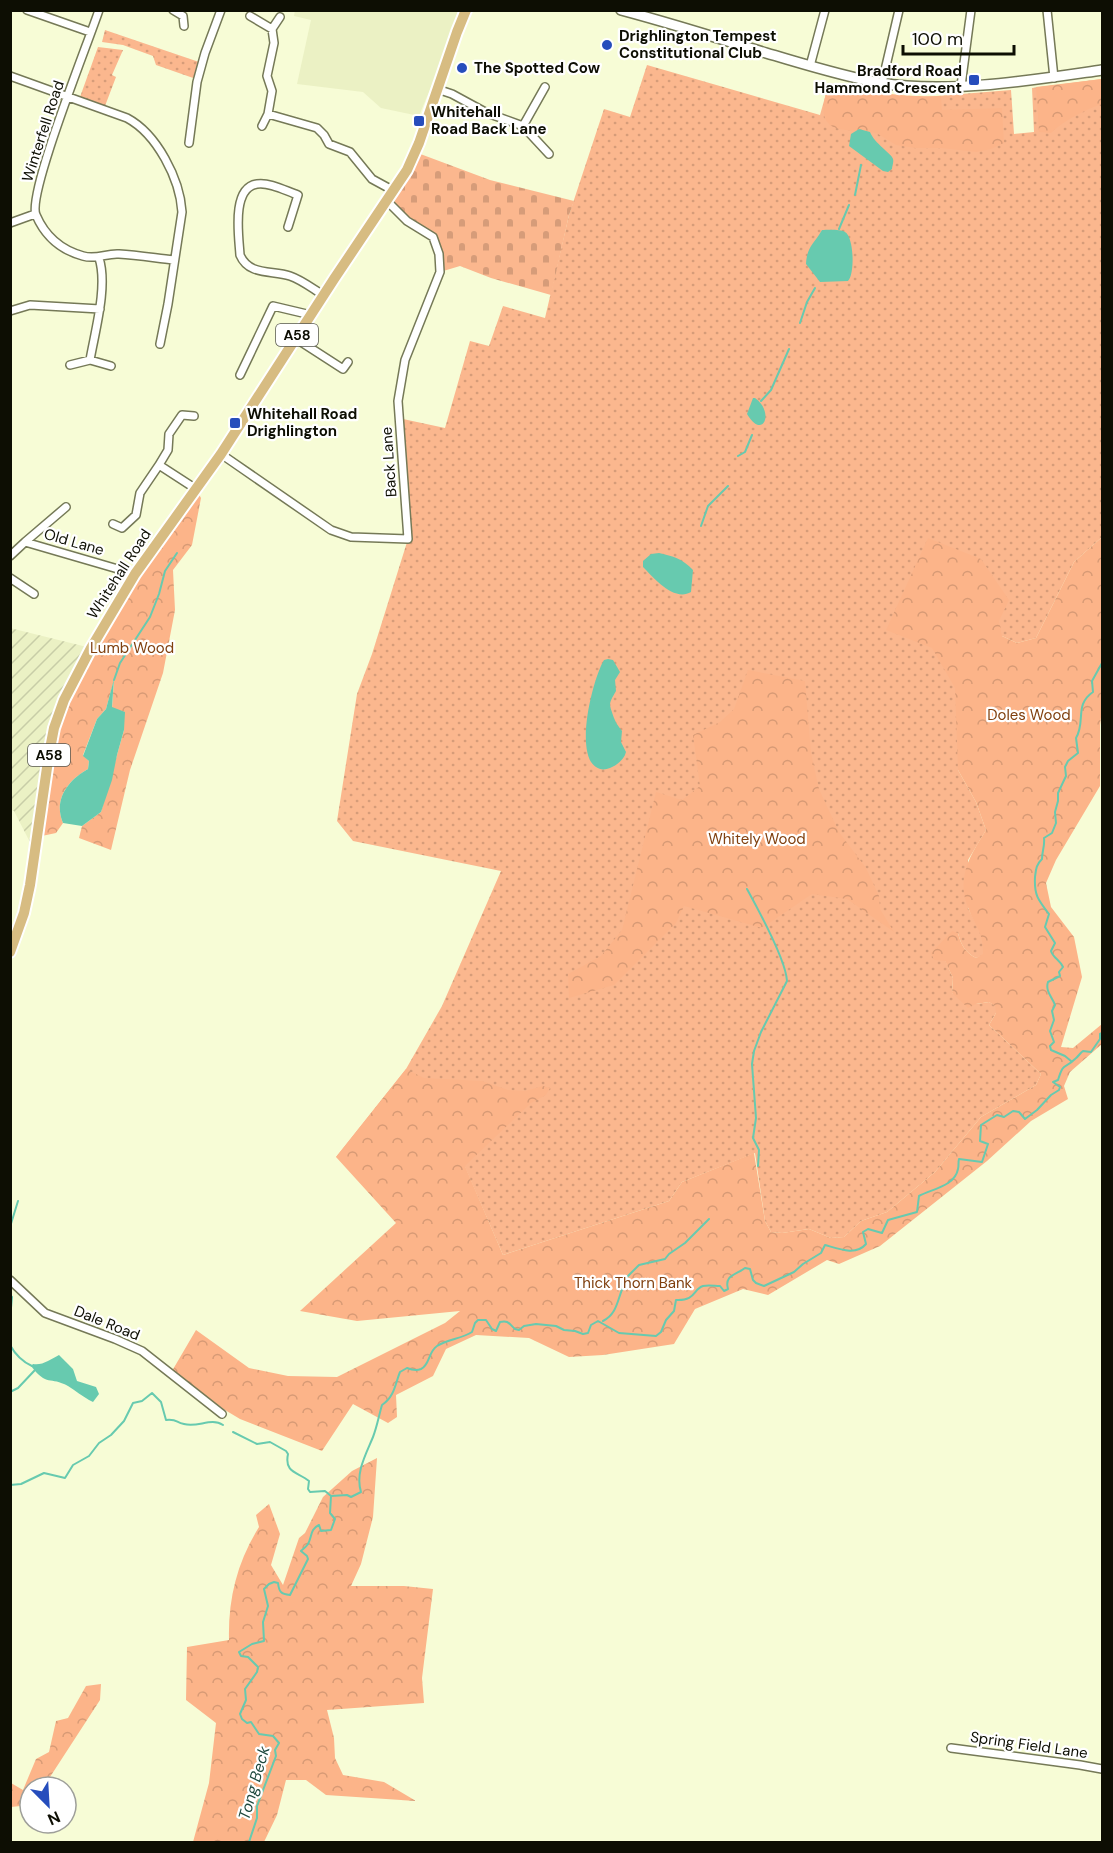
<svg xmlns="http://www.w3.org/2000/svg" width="1113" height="1853" font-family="'DM Sans',sans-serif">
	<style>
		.built { fill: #ebf1c4 }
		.industrial { fill: url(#industrial-furrows) }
		.grass { fill: url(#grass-dots) }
		.forest { fill: url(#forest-crowns) }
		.cemetery { fill: url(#cemetery-stones) }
		.water { fill: #67caaf }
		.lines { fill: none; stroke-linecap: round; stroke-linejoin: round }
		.stream { stroke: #67caaf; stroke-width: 2 }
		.street-casing { stroke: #757957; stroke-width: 10 }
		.secondary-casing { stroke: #757957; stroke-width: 12 }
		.primary-casing { stroke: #fff; stroke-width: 14 }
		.street { stroke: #fff; stroke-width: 7 }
		.secondary { stroke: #fff; stroke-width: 9 }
		.primary { stroke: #d7bc82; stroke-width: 10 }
		.poi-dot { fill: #264dbc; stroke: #fff; stroke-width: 2 }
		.labels { text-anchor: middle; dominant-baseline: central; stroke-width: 4.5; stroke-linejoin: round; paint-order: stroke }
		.shield { fill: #fff; stroke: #56564f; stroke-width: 1.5 }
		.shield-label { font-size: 14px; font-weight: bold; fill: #0d0e03 }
		.poi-label { font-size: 15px; font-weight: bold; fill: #0d0e03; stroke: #fff; text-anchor: start }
		.street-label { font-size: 15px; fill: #0d0e03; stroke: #fff }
		.park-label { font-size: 15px; fill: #80400f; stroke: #fff }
		.water-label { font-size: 16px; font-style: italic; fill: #1e493e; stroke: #fff }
	</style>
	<defs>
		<pattern id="industrial-furrows" width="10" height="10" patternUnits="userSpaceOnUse" patternTransform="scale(1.5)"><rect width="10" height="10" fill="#ebf1c4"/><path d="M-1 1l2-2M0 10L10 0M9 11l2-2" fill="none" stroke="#c8cda7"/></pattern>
		<pattern id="grass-dots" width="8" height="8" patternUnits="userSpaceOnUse" patternTransform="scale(1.5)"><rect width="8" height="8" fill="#fbb78e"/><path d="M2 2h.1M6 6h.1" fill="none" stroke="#d69c79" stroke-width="1.8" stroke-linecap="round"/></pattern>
		<pattern id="forest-crowns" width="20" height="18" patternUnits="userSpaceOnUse" patternTransform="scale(1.5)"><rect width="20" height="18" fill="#fcb489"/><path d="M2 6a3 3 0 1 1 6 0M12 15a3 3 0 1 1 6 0" fill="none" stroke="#d79a75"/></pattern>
		<pattern id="cemetery-stones" width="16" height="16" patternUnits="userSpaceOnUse" patternTransform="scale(1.5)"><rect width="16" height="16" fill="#fbb78e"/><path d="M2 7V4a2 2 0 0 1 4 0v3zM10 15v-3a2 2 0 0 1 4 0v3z" fill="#d69c79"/></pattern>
	</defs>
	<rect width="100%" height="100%" fill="#f7fcd6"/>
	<path class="built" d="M295 10 458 11 442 60 419 116 381 108 363 92 297 84 311 20 294 16Z"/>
	<path class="industrial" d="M10 628 91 648 35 852 14 811 11 810Z"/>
	<path class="grass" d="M105 30 199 62 196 79 156 65 153 56 123 45 102 42Z
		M98 47 123 50 112 75 116 77 105 106 80 97Z
		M647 65 820 115 829 83 879 94 924 97 1011 90 1014 134 1034 132 1032 88 1102 79V537L1074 562 1036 638 1017 643 1002 636 958 770 976 802 986 830 968 860V908L983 937V955L976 958C965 952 961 945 958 933L945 960 953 978 952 993 976 1004 989 1002 996 1006V1013L989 1025 1041 1074 1036 1085 981 1117 935 1172 887 1212 861 1221 844 1237 831 1238 809 1229 782 1233 771 1232 765 1221 755 1153 682 1182 669 1201 503 1255 465 1167 336 1157 406 1069 442 1006 501 871 353 841 337 821 357 694 372 654 408 539 403 419 445 428 470 341 489 346 503 306 545 318 569 215 604 109 630 117Z"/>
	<path class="forest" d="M1102 79V104C1084 110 1065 120 1051 133L1039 132 1036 87Z
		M829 83C867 91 903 98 941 96L942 110 1002 108 1004 143 991 149 977 152 941 148H915L896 145 878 134 859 129 856 131C849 130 842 130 836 128 816 121 825 97 829 83Z
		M196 489 201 498 192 545 173 570 175 610 163 673 130 770 111 850 79 838 82 826 101 812 124 730 112 708 114 680 106 709 97 719 83 755 89 761 88 769C68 780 53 800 63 823L56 833 37 837 54 728 91 648Z
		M1102 537V710L1100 725V786L1056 860 1046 883 1051 907 1074 937 1082 977 1061 1047 1073 1048 1102 1024V1044L1070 1072 1064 1086 1068 1099 1031 1121 987 1161 880 1246 839 1264 827 1260 768 1295 743 1289 695 1309 674 1344 603 1355 569 1357 529 1338 476 1335 446 1349 433 1376 396 1395 397 1417 388 1423 353 1404 322 1451 240 1419 225 1410 172 1371 196 1330 249 1368 288 1376 337 1377 445 1323 460 1311 357 1321 300 1311 396 1223 336 1157 406 1069 424 1078 482 1081 508 1090 525 1091 543 1086 550 1088 546 1095 531 1103 465 1166 503 1255 669 1201 682 1182 754 1153 765 1221 771 1232 782 1233 809 1229 831 1238 844 1237 861 1221 887 1212 935 1172 981 1117 1036 1085 1041 1074 989 1025 996 1013 995 1006 989 1002 976 1004 968 1008 952 993 953 978 945 961 934 960 931 953 952 931 958 933C961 945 965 952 976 958L983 954C983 931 977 930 969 910 955 878 970 856 986 830L976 802 958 770 955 688 932 648 886 630 928 538 981 559 1009 600 999 621 1002 636 1017 643 1036 638 1074 562Z
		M748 670 805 681 811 753 819 789 839 832 866 868 879 896 880 909 894 932 847 899 812 894 762 928 684 906 676 923 614 985 569 998 568 974 601 956 622 930 656 792 682 800 700 786 693 735 720 722 734 709Z
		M377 1458 373 1517 361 1564 351 1586H404L433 1589 422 1678 424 1703 327 1710 334 1738 335 1758 343 1775 384 1782 416 1801 326 1795 306 1780H286L277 1815 264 1842H193L209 1783 216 1723 186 1700 187 1647 229 1640C228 1599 237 1562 259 1527L256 1515 269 1504 280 1534 271 1565 283 1585 299 1538 305 1533 323 1497 352 1471Z
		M101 1684 100 1700 50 1777 46 1787H30V1805L11 1807V1783L23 1790 36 1759 49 1752 56 1721 68 1718 86 1686Z"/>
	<path class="cemetery" d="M415 152 490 180 574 201 569 215 551 295 491 278 460 266 440 272 433 237 387 201Z"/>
	<path class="water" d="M859 129 870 132C874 143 892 154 893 159 894 162 892 166 892 169L888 172 883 171 849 146 851 134Z
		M822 230C827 230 840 229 845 232 854 237 855 274 848 281L820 282 806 264C807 246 814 244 822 230Z
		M753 398H755C775 412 763 441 747 414Z
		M659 553C673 556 683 559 693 570L691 592C674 602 654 578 643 567V561L651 554Z
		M608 659 613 660 620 672 615 680 616 691C608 705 609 703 614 718 616 723 618 726 622 731L621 742 626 752C624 760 617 765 610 768 605 770 600 770 596 767 574 753 593 678 604 660Z
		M114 679 112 707 125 712 124 730 117 755 112 780 101 812 82 826 63 823C53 800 68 780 88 769L89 761 83 756 97 719 106 709Z
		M59 1355 73 1369 77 1381 96 1387 99 1394 93 1402 89 1400C82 1396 76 1391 68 1386 50 1376 47 1387 31 1366L33 1364C42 1366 51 1359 59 1355Z"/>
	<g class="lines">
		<path class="stream" d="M855 195 861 165
			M839 229 849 205
			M800 323 807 302 815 288
			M761 401 771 390 789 349
			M738 456 745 452 752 435
			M701 526 708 506 728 486
			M114 680 120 663 150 617 159 594 165 571 177 553
			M747 889C758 909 786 961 787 981L761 1032 754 1051 752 1064 756 1118 753 1138 759 1150 758 1166
			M1071 1061 1065 1056 1051 1050 1050 1046 1054 1042 1050 1031 1054 1020 1052 1011 1055 1005C1052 997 1045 991 1048 982L1060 976 1059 972 1063 967C1060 960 1053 958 1051 951L1055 943 1045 927 1049 914C1038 900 1034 895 1035 877 1036 869 1036 865 1042 859 1042 851 1045 846 1044 838L1052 833 1056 823 1055 812 1058 801V793L1066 776 1065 767 1068 761 1078 753 1076 738C1086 721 1074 705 1093 692L1092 681 1102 663
			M10 1227 18 1201
			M10 1295 12 1297 10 1319
			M603 1321C617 1314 617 1301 623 1287L622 1284 626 1282 627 1277 639 1265 665 1259 669 1254 685 1243 709 1219
			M10 1345C15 1354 23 1362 32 1366
			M10 1392 18 1388 35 1370
			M233 1432 257 1444 270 1442 286 1451 288 1454C284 1473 298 1472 309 1481L308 1489 310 1492 325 1491 331 1496 347 1495 351 1497 361 1492C355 1473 366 1454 373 1437 377 1427 379 1415 382 1405 395 1396 395 1384 400 1372L407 1368C412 1370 416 1371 421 1369 430 1365 428 1352 437 1346 448 1339 461 1339 472 1332L475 1323 478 1320H486L492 1329 496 1331 500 1322C509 1320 509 1324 515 1329L519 1330 524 1326 536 1324 556 1326 564 1330 575 1331 583 1334 588 1333 591 1325 598 1321 619 1333 656 1336 661 1332 666 1320 674 1311 676 1300C696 1301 693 1289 703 1286 708 1285 715 1286 720 1286L724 1291 728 1289C724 1275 736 1275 745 1268L750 1269 753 1280 756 1283 764 1286 794 1272 803 1264 821 1253 825 1245C839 1249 856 1256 866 1244L863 1232 868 1229 882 1233 888 1220 917 1212 919 1196C932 1189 955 1186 958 1169 959 1166 958 1162 959 1159L982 1162 988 1144 980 1141 981 1125 997 1115 1004 1117 1013 1111 1019 1112 1025 1119 1037 1110 1051 1095 1059 1090 1060 1087 1053 1082 1058 1080C1064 1061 1064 1070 1075 1059 1078 1057 1080 1053 1083 1051L1091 1052 1100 1039V1034L1102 1033
			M10 1485 21 1484 44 1473 65 1478 73 1465 89 1456 99 1443 111 1435 124 1421 133 1403 142 1401 152 1393 161 1402 166 1420C178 1419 175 1422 184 1424 198 1428 211 1417 223 1425
			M249 1842 257 1818V1806L276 1756 275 1750 279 1743 273 1736 259 1734 251 1722 247 1723 242 1719 240 1714 246 1700 245 1689 257 1672 258 1667 248 1657 241 1656 239 1652 252 1644 264 1641 263 1622 268 1606 264 1589 269 1584 274 1582 278 1583C279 1592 281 1594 290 1595L308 1559 307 1556 301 1551C303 1549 306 1547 308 1544 312 1537 310 1529 319 1525L321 1531 331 1530 335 1519 330 1513 331 1496"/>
		<g class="street-casing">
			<path id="street" d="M27 10 90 32
				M99 10C89 41 27 194 36 215 45 236 61 250 83 256 97 260 106 253 119 254 137 255 155 258 173 260
				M173 10 183 16 184 26
				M1047 10 1054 78
				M250 16 272 29
				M810 66 825 10
				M10 76 127 118C157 134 180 179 182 212L168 304 160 344
				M882 83 899 10
				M961 86 971 10
				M437 89 452 94 487 113 523 126 545 87
				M268 114 317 128 324 135 329 144 350 152 372 179 394 191
				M262 126 268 114 272 91 267 76 274 43 272 29 280 17
				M523 126 549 154
				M189 143 197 82 205 53 221 10
				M10 223 35 214
				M288 227 298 195C286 191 270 182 257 184 231 188 239 237 240 255 249 276 272 270 290 276 302 280 313 289 323 295
				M10 311 30 305 100 309
				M295 338 343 369 348 362
				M90 360C95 331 108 286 99 258
				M90 360 111 366
				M70 365 90 360
				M240 375 273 306 311 315
				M221 454 331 530 351 537 408 539 398 401 405 360 440 272 439 254 433 237 407 221 387 201
				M159 465 168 450 169 434 182 415 194 416
				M113 524 122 528 136 515 140 493 159 465 196 489
				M25 542 135 574
				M10 556 25 542 66 507
				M10 578 34 594
				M10 1280 45 1313 115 1339 142 1351 222 1414
				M951 1748 1080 1765 1102 1769"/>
		</g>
		<g class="secondary-casing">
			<path id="secondary" d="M621 10C670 23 718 38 766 53 804 64 841 76 880 83 950 94 1033 80 1102 70"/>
		</g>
		<g class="primary-casing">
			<path id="primary" d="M10 952 24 913 30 885 49 754 54 728 64 700 91 648 135 574 221 454 334 279 407 170 419 143 457 32 466 10"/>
		</g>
		<use href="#street" class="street"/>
		<use href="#secondary" class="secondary"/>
		<use href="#primary" class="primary"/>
	</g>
	<g class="poi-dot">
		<circle cx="607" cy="45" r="6"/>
		<circle cx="462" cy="68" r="6"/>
		<rect x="968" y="74" width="12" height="12" rx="3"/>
		<rect x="413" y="115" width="12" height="12" rx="3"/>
		<rect x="229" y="417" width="12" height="12" rx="3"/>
	</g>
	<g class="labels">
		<g class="shield">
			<rect x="276" y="324" width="42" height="22" rx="4.5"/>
			<rect x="28" y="744" width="42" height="22" rx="4.5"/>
		</g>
		<g class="shield-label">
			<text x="297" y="335">A58</text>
			<text x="49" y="755">A58</text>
		</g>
		<g class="poi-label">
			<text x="619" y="36">Drighlington Tempest<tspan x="619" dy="17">Constitutional Club</tspan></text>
			<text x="474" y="68">The Spotted Cow</text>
			<text x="962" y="71" text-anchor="end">Bradford Road<tspan x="962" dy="17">Hammond Crescent</tspan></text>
			<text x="431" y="112">Whitehall<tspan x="431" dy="17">Road Back Lane</tspan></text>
			<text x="247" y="414">Whitehall Road<tspan x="247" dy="17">Drighlington</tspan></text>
		</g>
		<g class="street-label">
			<text transform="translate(43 131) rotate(-72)">Winterfell Road</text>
			<text transform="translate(389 462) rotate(-94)">Back Lane</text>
			<text transform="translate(74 542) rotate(16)">Old Lane</text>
			<text transform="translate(119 574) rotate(-57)">Whitehall Road</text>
			<text transform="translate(107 1323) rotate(22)">Dale Road</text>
			<text transform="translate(1029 1745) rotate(8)">Spring Field Lane</text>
		</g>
		<g class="park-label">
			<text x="132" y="648">Lumb Wood</text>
			<text x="1029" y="715">Doles Wood</text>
			<text x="757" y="839">Whitely Wood</text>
			<text x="633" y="1283">Thick Thorn Bank</text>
		</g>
		<g class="water-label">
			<text transform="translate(254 1783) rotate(-74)">Tong Beck</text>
		</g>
	</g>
	<rect width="1113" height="1853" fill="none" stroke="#0d0e03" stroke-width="24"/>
	<g transform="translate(48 1805) rotate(156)"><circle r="28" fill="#ffffff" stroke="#9e9f9a" stroke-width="1.5"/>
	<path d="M0-4.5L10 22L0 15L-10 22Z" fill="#264dbc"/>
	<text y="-9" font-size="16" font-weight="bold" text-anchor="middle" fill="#0d0e03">N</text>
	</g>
	<path d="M903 45v9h111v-9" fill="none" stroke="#0d0e03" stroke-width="3"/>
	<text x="912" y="45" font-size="18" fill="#0d0e03" stroke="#ffffff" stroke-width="4.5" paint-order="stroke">100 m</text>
</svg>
